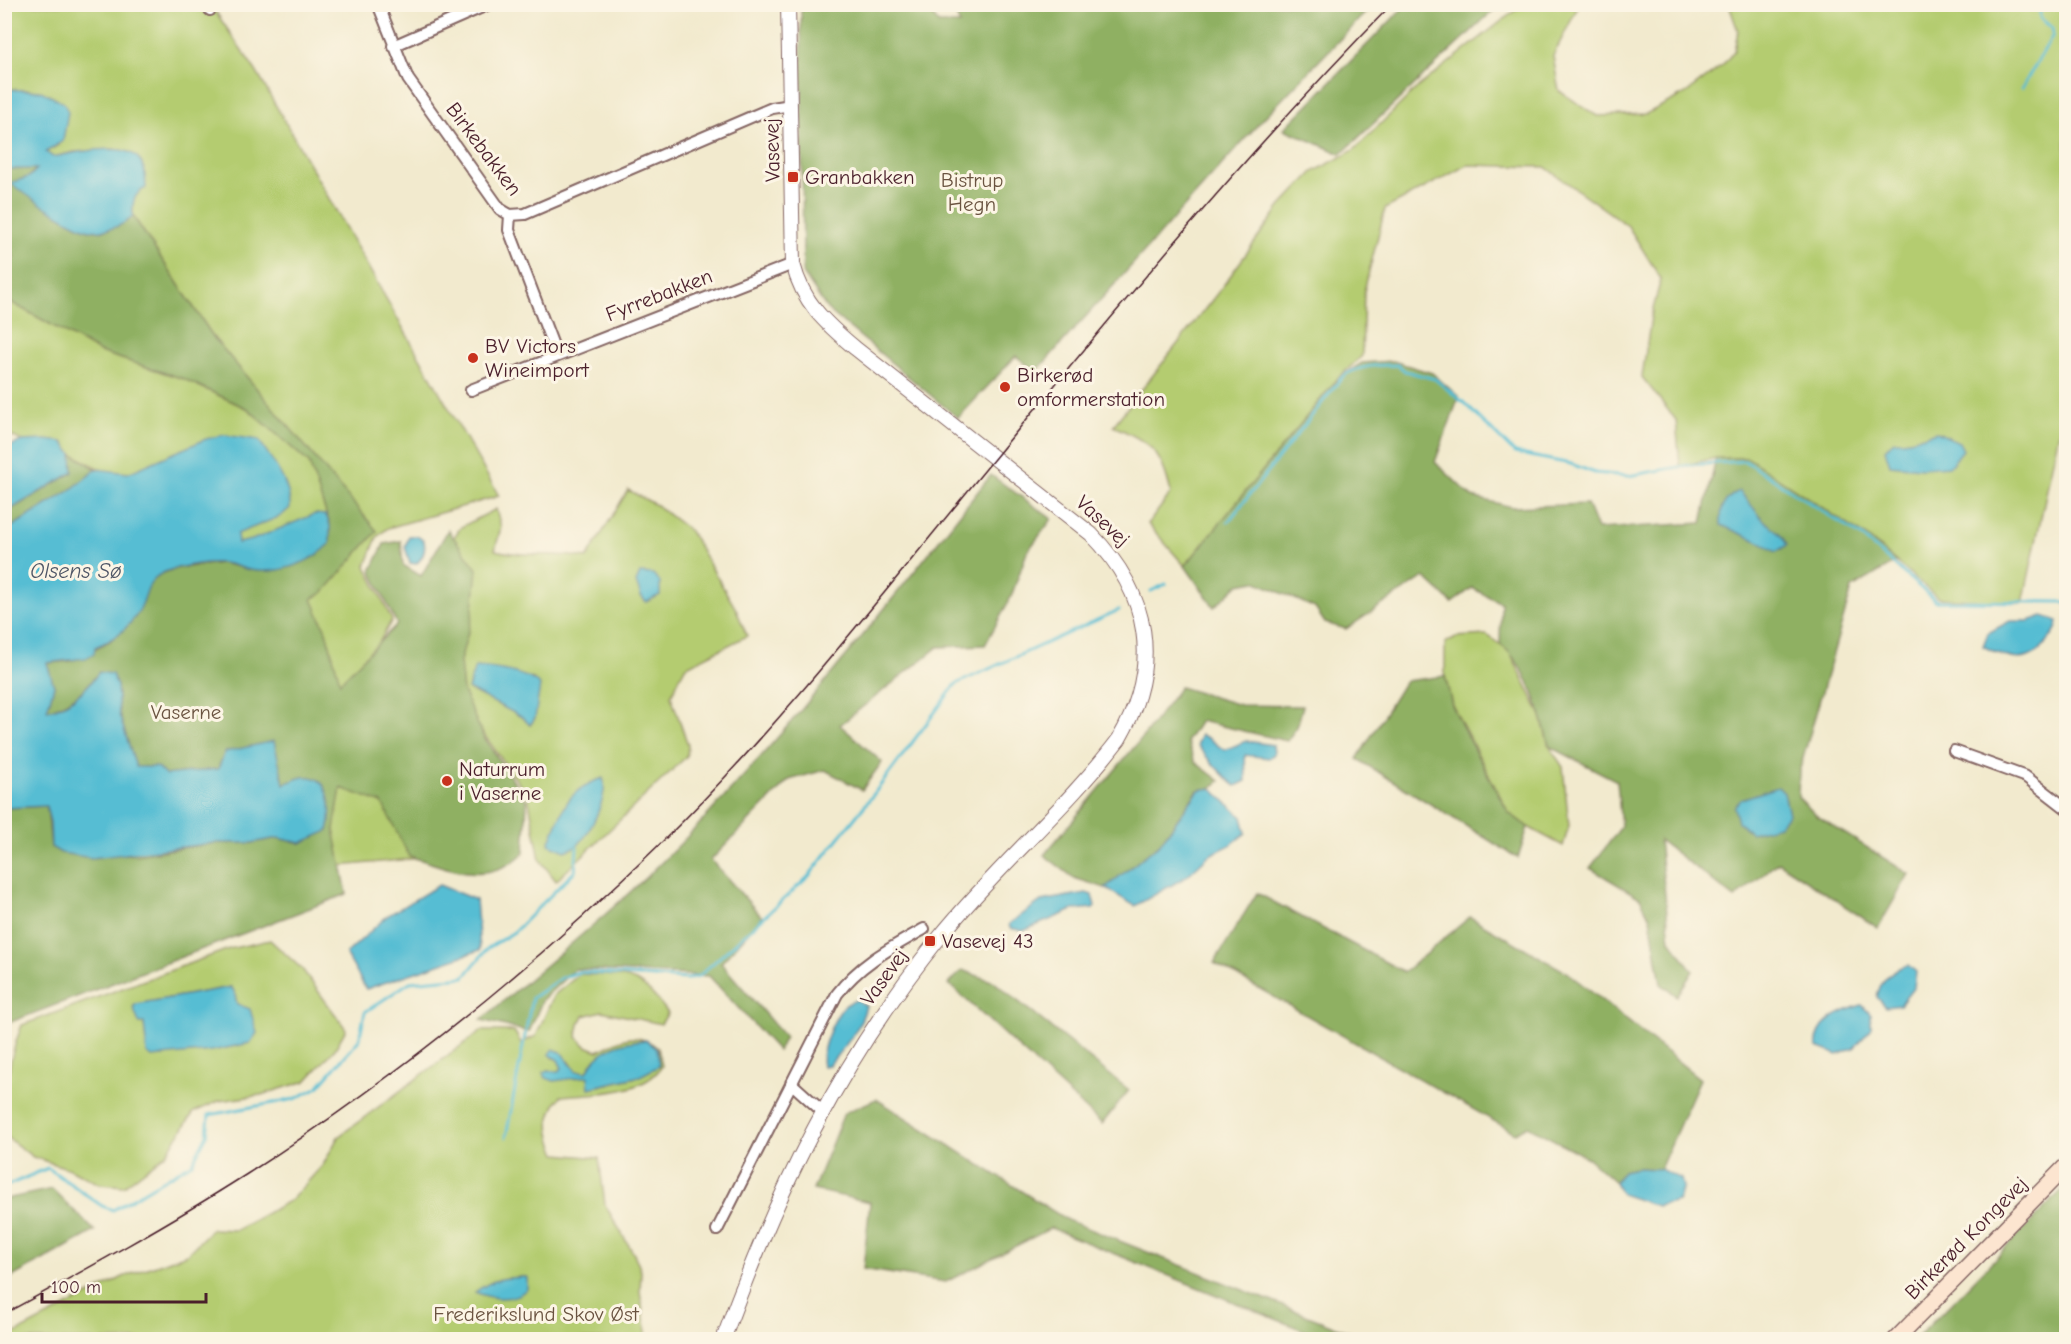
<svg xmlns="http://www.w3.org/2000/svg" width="2071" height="1344" font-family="'Comic Neue',sans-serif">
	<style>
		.green { fill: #b4cc70; stroke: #7f764e; stroke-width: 1.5; fill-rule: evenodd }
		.forest { fill: #8fb062; stroke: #6c6846; stroke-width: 1.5 }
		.water { fill: #56bdd3; stroke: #506e7f; stroke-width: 1.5 }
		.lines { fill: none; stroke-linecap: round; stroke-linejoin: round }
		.stream { stroke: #56bdd3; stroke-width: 3 }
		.minor-casing { stroke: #856664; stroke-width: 14 }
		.tertiary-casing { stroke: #856664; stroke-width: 16 }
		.secondary-casing { stroke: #856664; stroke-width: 18 }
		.minor { stroke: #fff; stroke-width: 10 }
		.tertiary { stroke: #fff; stroke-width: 14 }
		.secondary { stroke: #fce5d0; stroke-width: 15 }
		.tram { stroke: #4a1f2b; stroke-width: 1.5 }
		.poi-dot { fill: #c8321e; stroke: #fcf5e5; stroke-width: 2 }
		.labels { text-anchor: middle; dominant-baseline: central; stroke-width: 6; stroke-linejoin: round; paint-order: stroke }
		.street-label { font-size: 21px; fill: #4a1f2b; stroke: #fcf5e5 }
		.poi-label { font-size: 21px; fill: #4a1f2b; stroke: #fcf5e5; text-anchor: start }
		.park-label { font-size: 21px; fill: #6a5340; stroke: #fcf5e5 }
		.water-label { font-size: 22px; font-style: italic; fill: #4e5666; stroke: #fcf5e5 }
	</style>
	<rect width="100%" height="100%" fill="#fcf5e5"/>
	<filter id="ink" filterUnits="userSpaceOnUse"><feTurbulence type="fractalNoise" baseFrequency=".0167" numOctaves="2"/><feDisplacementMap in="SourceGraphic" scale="12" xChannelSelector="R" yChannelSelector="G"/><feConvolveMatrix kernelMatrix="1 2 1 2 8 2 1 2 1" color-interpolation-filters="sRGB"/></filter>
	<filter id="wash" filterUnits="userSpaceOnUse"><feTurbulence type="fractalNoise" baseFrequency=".008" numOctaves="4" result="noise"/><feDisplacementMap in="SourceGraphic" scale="24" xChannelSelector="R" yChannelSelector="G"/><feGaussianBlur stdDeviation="1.35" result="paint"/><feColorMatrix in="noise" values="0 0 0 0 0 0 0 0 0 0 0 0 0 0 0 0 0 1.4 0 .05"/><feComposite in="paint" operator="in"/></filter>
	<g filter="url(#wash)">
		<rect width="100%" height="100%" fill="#f2eace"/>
		<path class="green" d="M5 5H211L256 71 499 496 388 528 377 537 366 566 392 620 363 670 507 850 318 868 5 938V528L102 470 72 454 63 442 22 441 5 433V299L100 352 184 379 224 398 251 382 214 338 133 216 132 201 138 192 114 149 74 152 53 157 45 152 59 145 41 91 5 89Z
			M1522 5H1579L1553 56 1559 91 1597 116 1646 114 1686 93 1723 65 1734 51 1738 31 1729 5H2066V399L2023 603 1938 598 1871 540 1716 458 1680 466 1676 420 1642 377 1651 317 1661 279 1628 226 1545 167 1467 165 1385 209 1364 291 1362 356 1338 378 1185 566 1148 524 1171 493C1162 452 1151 442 1113 426L1220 290 1280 207 1313 172 1354 150 1419 86Z
			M628 490 656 505 690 531 736 609 747 636 685 667 671 696 688 745 687 756 556 881 540 860 528 796 434 665 430 570 461 527 496 509 501 527 495 550C525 558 556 552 587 558ZM483 668 534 679 535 718 530 725 522 717 468 689Z
			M1487 635 1510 652 1541 716 1549 746 1563 767 1569 826 1563 846 1528 827 1509 813 1452 705 1445 676V643L1456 637Z
			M270 940 302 969 346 1029 335 1049 306 1081 261 1095 219 1101 194 1112 166 1154 124 1186 99 1184 70 1169 33 1157 5 1136C5 1093 6 1065 22 1025L229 949ZM230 987 234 991 237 1004 241 1007 250 1043 147 1053 144 1023 136 1004Z
			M580 974C628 977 637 971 668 1013L661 1024 602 1011 584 1016 579 1024 577 1037 586 1046 598 1051C620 1039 636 1030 658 1048L662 1066C643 1096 592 1093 561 1096 545 1116 547 1132 557 1154L599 1158 605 1205 635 1256 641 1271 640 1291 647 1339 7 1340 8 1337 123 1277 187 1254 212 1229 236 1230 291 1200 323 1165 338 1137 481 1031H514L521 1043 536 1036 554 995ZM552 1057 569 1061 576 1071 640 1076 590 1088 588 1076 564 1079 547 1070 558 1072 562 1068 558 1060ZM527 1277 475 1292C495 1278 503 1278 527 1277Z"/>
		<path class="forest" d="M1176 4 1183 7 1184 4 1373 5 1262 120 1036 372 1016 356 958 418 827 309 803 273 801 5H925L939 24H960L951 7 944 5Z
			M1406 5H1499L1341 154 1284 129Z
			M30 167 37 168 29 177 11 183C30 195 69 225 89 230 103 233 124 226 133 216L214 338 377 531 324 592 312 599 326 631 340 682 397 624 371 571 384 544 401 541 403 565 421 576 448 530 477 569 472 618 460 661 463 691 483 736 527 801 524 853C487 887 451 869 409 856L382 803 341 788 334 829 347 894 8 1023 5 1030V808L47 806 51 847 136 855 215 843H251L278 838 301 843 304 777 284 784 246 748 225 752 218 769 165 775 156 767 136 768 119 713 117 686 99 672C85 691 70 704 47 710L54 686 46 663 71 661 110 641 136 616 147 586 160 574 178 568 221 563 252 570 330 525 309 463 248 409 184 379 100 352 5 299V277L14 256 5 249V169Z
			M1393 361 1432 373 1459 397 1435 462 1472 497 1512 507 1587 504 1597 529 1702 523 1716 458H1748L1871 540 1896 562 1852 588 1799 772 1798 797 1817 816 1909 874 1878 928 1778 862 1735 898 1659 840 1670 940 1693 971 1677 996 1661 984 1650 918 1640 898 1590 868 1621 827 1617 781 1549 746C1541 712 1528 666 1500 644L1501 603 1472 588 1452 603 1424 577 1346 629 1325 623 1315 608 1255 581 1239 584 1214 607 1185 566 1338 378 1362 363Z
			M72 454 97 469 68 492 5 531V513L72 473Z
			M991 475 1052 519 1027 552 1011 597 985 645 938 647 840 725 882 762 862 790 825 770 789 780 711 860 762 917 721 963 785 1037 778 1051 709 976 575 969 543 999 529 1032 481 1020C550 961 622 904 685 839 795 725 892 599 991 475Z
			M1445 676 1452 705 1471 744 1509 813 1528 827 1518 858 1357 759 1405 681Z
			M1180 687 1240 705 1303 706 1297 727 1287 741 1200 721 1187 741 1195 762 1220 781 1211 788 1198 790 1160 844 1105 888 1074 878 1044 855 1146 733Z
			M1257 893 1404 972 1470 917 1568 973 1700 1079 1660 1169 1637 1168 1623 1171 1615 1182 1588 1158 1528 1126 1515 1133 1214 963Z
			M962 970 994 982 1129 1090 1102 1124 949 984Z
			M876 1099 1067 1220 1366 1339H1325L1051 1228 946 1282 863 1269 870 1202 813 1190 844 1113Z
			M2066 1186V1339H1916Z
			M52 1189 95 1231 5 1281V1199Z"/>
		<path class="water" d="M4 89 41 91 64 103 68 112 63 141 46 152 53 157C72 153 122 142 137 157 146 166 145 177 146 188 133 194 132 203 133 216 124 226 105 232 91 230 75 228 25 194 10 183L29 177 37 169H5Z
			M1937 432 1959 442 1963 450 1950 466 1921 468 1890 465 1885 449 1894 441C1913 442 1919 436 1937 432Z
			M224 435 259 440C272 461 291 483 290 508L281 516 237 534 238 543 252 540 315 514 326 515 330 525V544C312 563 277 575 250 570 241 568 232 564 223 563 210 562 190 565 177 568 139 577 152 595 135 617 125 631 111 641 95 647L94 654 86 658 47 663 54 686 47 710C70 706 86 690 99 672L112 674 117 686 119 714 136 767H157L165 775 218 769 225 752 274 741 284 784C290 782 297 778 303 777 332 774 333 812 328 831L301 843 278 838 251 843H215L92 858 61 853 51 847 50 822 46 806 5 808V531L68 492 97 469 128 473 206 439Z
			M46 440 63 442 72 454 73 472 5 513V448L22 441Z
			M1739 491C1748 500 1753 508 1761 517 1771 529 1778 528 1787 545L1776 552 1762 543 1721 525C1720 509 1723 499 1739 491Z
			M409 536H417L424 541C426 550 423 558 416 564L410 563 405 547Z
			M640 573 653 574 660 582V595L646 602 641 596 636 582Z
			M2043 616 2058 621C2058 629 2052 635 2047 642 2028 667 2009 660 1983 646L1988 633 2010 621H2029Z
			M475 667C494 668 526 672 540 685L535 718 530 725 522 717 468 689Z
			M1201 735C1212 738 1216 746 1225 750L1246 741 1273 745 1274 754 1269 758 1245 755 1246 781 1236 786C1228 781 1201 752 1197 744Z
			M603 778C609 795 591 832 578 845 575 848 569 849 565 851L549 844C563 810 565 790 603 778Z
			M1778 787 1784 793 1789 814 1779 826 1751 833 1738 822 1734 807 1741 799Z
			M1211 788 1242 817 1246 833 1230 845 1208 856 1186 877 1135 906 1105 888 1160 844 1199 790Z
			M439 885 476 900 480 950 366 989 346 954 387 916Z
			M1086 893 1092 895 1095 906 1093 908 1073 910 1023 931 1010 928 1009 924 1041 901Z
			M1908 965 1916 972 1914 987 1900 1005 1886 1007 1877 997C1880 980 1892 969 1908 965Z
			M231 987 234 991 237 1004 250 1009 257 1033 250 1043 212 1051 152 1057 147 1053 144 1023H139L133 1007 136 1004Z
			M857 1000 866 1006C860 1030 845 1046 829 1065L823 1066C819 1052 833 1021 841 1010 845 1004 851 1002 857 1000Z
			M1862 1005 1871 1015V1029L1854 1048 1838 1055 1817 1047C1815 1022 1841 1011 1862 1005Z
			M646 1040 657 1049 659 1066 640 1076 589 1088 588 1076 554 1081 546 1078 543 1073 547 1070 558 1072 562 1068 558 1060 549 1054 553 1049 561 1052 576 1071 587 1072C598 1048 622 1041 646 1040Z
			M1637 1168 1660 1169 1681 1179 1683 1187 1678 1201 1657 1206 1621 1194 1615 1182 1623 1171Z
			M527 1277V1289C513 1302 491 1299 475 1292 495 1278 503 1278 527 1277Z"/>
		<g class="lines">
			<path class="stream" d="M2022 88 2053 35 2052 28 2040 18V4
				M1228 522 1343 376C1360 365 1378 365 1398 365L1405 371 1435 379 1463 402 1515 453 1571 464 1595 473 1628 476 1690 465 1745 461 1861 536 1936 601 2066 602
				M1151 591 1166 584
				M506 1137 532 998 561 978 579 972 687 979 699 976 808 877 873 795 956 684 1119 610
				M4 1187 48 1168 102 1206 113 1210 192 1163 207 1135 209 1115 295 1099 318 1087 359 1040 365 1012 410 982 464 977 488 948 514 932 575 871 577 847"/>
		</g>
	</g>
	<g filter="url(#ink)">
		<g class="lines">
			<g class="minor-casing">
				<path id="minor" d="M207 4 210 10
					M378 4 408 79 500 209 510 215 509 230 557 356
					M393 46 489 4
					M510 215 525 214 772 108 791 105
					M471 390 793 264
					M1954 751 2026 777 2066 808
					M791 1083 822 1111
					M717 1230 837 994C861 963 891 948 924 929"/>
			</g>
			<g class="tertiary-casing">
				<path id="tertiary" d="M723 1340C777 1191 839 1062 939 938 995 868 1065 810 1119 739 1162 665 1150 594 1091 534L855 348C825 323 803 303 793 264L788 4"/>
			</g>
			<g class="secondary-casing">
				<path id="secondary" d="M1895 1340 2066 1166"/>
			</g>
			<use href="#minor" class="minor"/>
			<use href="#tertiary" class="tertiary"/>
			<use href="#secondary" class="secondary"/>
			<path class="tram" d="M4 1314C87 1269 169 1224 247 1174 396 1078 535 966 662 842 779 727 880 597 985 470 1116 310 1247 152 1392 4"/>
		</g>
	</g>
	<g class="poi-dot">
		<rect x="787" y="171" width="12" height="12" rx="3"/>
		<circle cx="473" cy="358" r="6"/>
		<circle cx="1005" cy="387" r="6"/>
		<circle cx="447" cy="781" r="6"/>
		<rect x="924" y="935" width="12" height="12" rx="3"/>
	</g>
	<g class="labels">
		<g class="street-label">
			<text transform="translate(484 149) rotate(53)">Birkebakken</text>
			<text transform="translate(772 150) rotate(-91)">Vasevej</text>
			<text transform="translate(659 295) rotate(-21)">Fyrrebakken</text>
			<text transform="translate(1103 521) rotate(43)">Vasevej</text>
			<text transform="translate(884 977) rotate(-54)">Vasevej</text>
			<text transform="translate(1966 1238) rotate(-45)">Birkerød Kongevej</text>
		</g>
		<g class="poi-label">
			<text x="805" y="177">Granbakken</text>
			<text x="485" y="346">BV Victors<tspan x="485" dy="24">Wineimport</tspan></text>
			<text x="1017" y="375">Birkerød<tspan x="1017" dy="24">omformerstation</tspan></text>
			<text x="459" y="769">Naturrum<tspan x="459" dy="24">i Vaserne</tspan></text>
			<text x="942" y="941">Vasevej 43</text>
		</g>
		<g class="park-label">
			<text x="972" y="180">Bistrup<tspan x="972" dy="24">Hegn</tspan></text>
			<text x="186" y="712">Vaserne</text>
			<text x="536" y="1314">Frederikslund Skov Øst</text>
		</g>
		<g class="water-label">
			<text x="76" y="571">Olsens Sø</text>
		</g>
	</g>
	<rect width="2071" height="1344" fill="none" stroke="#fcf5e5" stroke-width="24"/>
	<path d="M42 1293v9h164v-9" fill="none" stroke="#4a1f2b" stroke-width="3"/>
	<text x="51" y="1293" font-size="18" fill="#4a1f2b" stroke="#fcf5e5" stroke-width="4.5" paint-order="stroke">100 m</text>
</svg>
